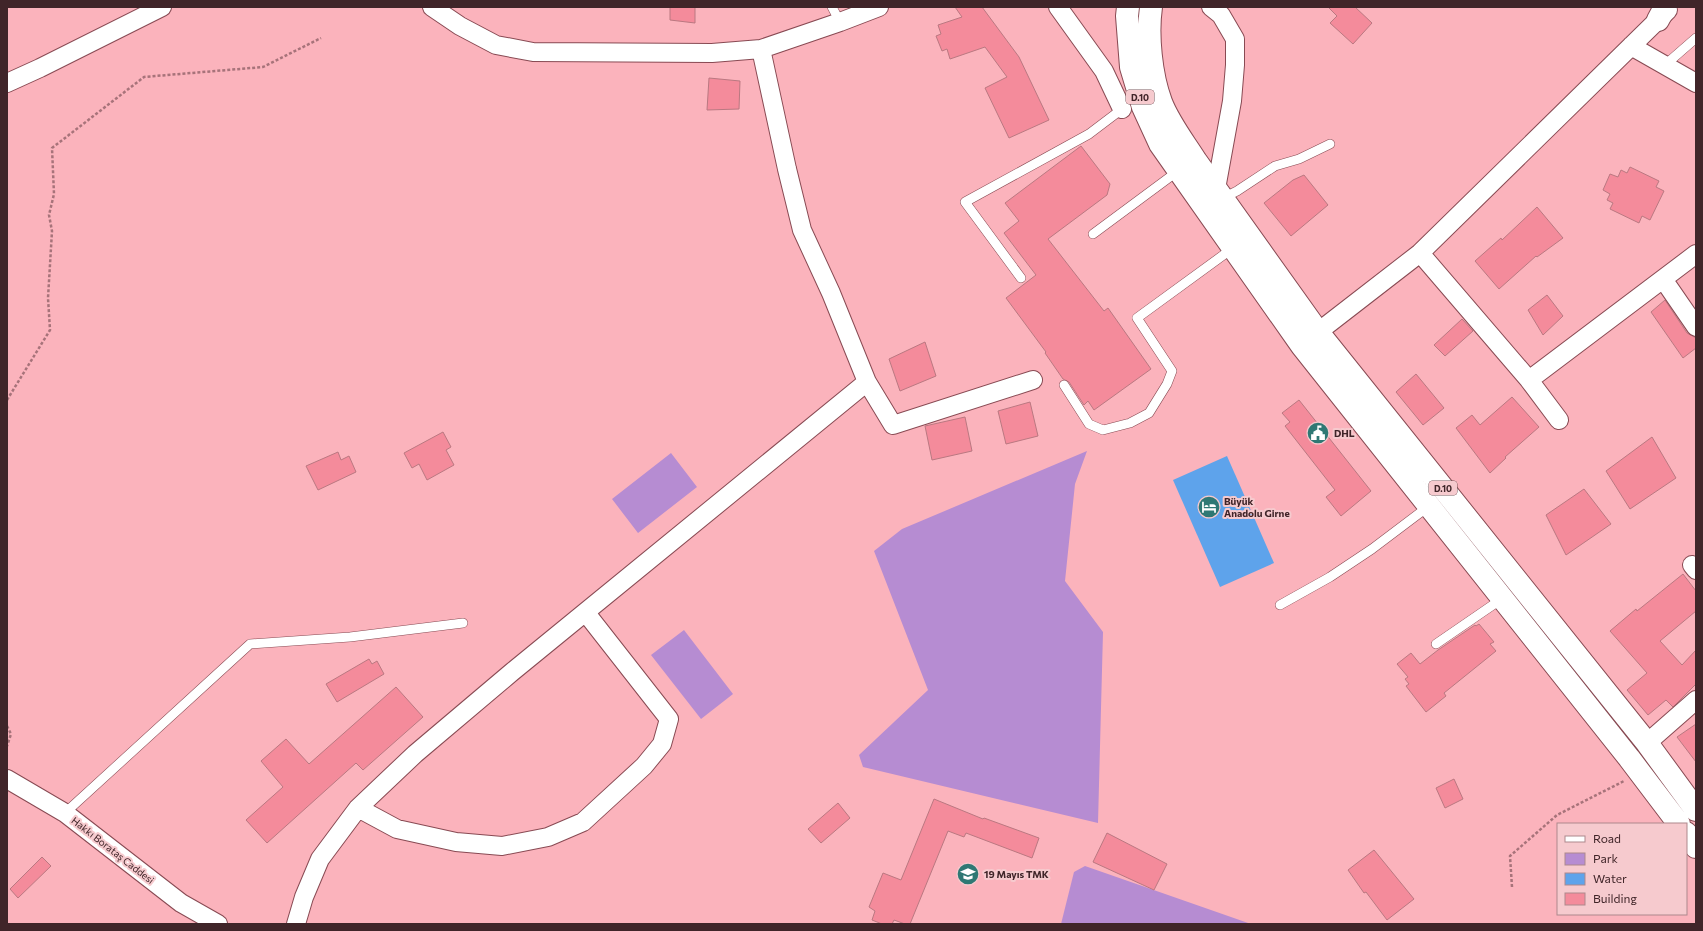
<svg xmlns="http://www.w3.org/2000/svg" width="1703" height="931" font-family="Commissioner,sans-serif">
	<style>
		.green { fill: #b68cd2 }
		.water { fill: #5ea3eb }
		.building { fill: #f48b9b; stroke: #ba7881 }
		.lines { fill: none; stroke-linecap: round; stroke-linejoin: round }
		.service-casing { stroke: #884a53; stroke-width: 10 }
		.minor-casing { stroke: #884a53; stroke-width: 20 }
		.secondary-casing { stroke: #884a53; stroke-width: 24 }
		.primary-casing { stroke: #884a53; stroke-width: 24 }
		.path { stroke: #a7737a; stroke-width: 2.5; stroke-dasharray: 3 2; stroke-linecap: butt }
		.service { stroke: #fff; stroke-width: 9 }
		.minor { stroke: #fff; stroke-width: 18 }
		.secondary { stroke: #fff; stroke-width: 22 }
		.primary { stroke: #fff; stroke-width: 22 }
		.labels { text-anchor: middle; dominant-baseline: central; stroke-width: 4; stroke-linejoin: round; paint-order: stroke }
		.shield { fill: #f6cace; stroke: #77565a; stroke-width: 1 }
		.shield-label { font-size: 9px; font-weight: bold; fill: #402529 }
		.poi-label { font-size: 10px; font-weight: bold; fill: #402529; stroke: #f6cace; text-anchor: start }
		.street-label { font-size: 10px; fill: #402529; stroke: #f6cace }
	</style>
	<rect width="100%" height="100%" fill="#fbb3bc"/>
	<path class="green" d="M1087 451 1075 484 1065 581 1103 632 1098 823 863 767 859 755 928 690 874 551 902 529Z
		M671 453 697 487 638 533 612 499Z
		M684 630 733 694 701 719 651 655Z
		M1085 866 1251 924H1061L1074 872Z"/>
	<path class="water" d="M1227 456 1274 563 1220 587 1173 480Z"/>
	<path class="building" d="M670 7H695V23L670 20Z
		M955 7H982L1019 57 1049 120 1009 138 985 88 1007 77 985 47 950 59 947 49 942 51 936 36 941 34 938 25 962 17Z
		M1328 7H1355L1372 23 1353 44 1330 23 1337 16Z
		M709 78 740 81 739 109 707 110Z
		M1081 146 1110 184 1107 195 1048 239 1104 311 1108 308 1151 369 1094 410 1088 401 1084 405 1069 382 1063 379 1045 353 1046 352 1006 298 1036 275 1004 233 1019 221 1005 203Z
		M1630 167 1659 181 1656 187 1664 191 1650 220 1642 216 1639 223 1610 209 1613 203 1607 200 1610 194 1603 190 1610 174 1618 177 1621 170 1627 173Z
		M1304 175 1328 205 1291 236 1264 203 1293 180Z
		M1537 207 1563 238 1537 257 1536 256 1499 289 1475 261 1501 238 1502 240Z
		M1547 295 1563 316 1543 335 1528 310Z
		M1665 300 1687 333 1696 338V348L1683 358 1651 312Z
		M1462 319 1473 331 1445 356 1434 345Z
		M925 342 936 376 900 391 889 359Z
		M1416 374 1444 408 1423 425 1396 392Z
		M1512 397 1539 427 1505 457 1506 458 1490 473 1456 428 1472 415 1480 425Z
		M1299 400 1371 491 1341 516 1326 497 1335 490 1285 426 1290 422 1282 413Z
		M1030 402 1038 436 1006 444 998 411Z
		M965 417 972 451 932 460 925 426Z
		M443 432 451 447 446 450 454 465 427 480 419 464 412 468 404 453Z
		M1652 437 1676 478 1630 509 1606 471Z
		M338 452 341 460 349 456 356 472 318 490 306 466Z
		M1584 489 1611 524 1566 555 1546 515Z
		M1683 574 1696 591V611L1660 641 1682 665 1696 650V684L1673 707 1666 700 1648 715 1627 690 1647 673 1610 631 1636 609 1637 611Z
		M1479 624 1494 642 1490 644 1496 651 1444 693 1446 696 1426 712 1406 686 1409 684 1405 679 1408 677 1397 664 1411 653 1420 664 1438 650 1475 625 1476 626Z
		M369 659 372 664 377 661 384 674 337 702 326 684Z
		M396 687 423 717 363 770 356 763 267 843 246 820 283 787 261 761 286 739 309 764Z
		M1696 724V762L1677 737Z
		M1454 779 1463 799 1445 808 1436 788Z
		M934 799 983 819 984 818 1039 838 1032 858 966 833 964 837 948 831 910 924H905L894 920 892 924H882L872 920 875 911 869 907 883 873 901 880Z
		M838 803 850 818 821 843 808 829Z
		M1107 833 1167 864 1154 890 1093 862Z
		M1374 850 1414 899 1387 920 1366 892 1364 893 1348 870Z
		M42 857 51 866 18 898 10 889Z"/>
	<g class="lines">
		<g class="service-casing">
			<path id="service" d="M832 7 840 22
				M1665 65 1696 38
				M1223 198 1237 191 1275 166 1299 159 1330 144
				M1093 234 1178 171
				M1021 278 965 202 1089 134 1122 109
				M1064 385 1089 424 1103 430 1130 423 1149 413 1167 384 1172 371 1137 318 1233 248
				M1280 605 1330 577 1372 549 1429 506
				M1436 644 1503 598
				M65 813 250 644 350 637 463 623"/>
		</g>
		<g class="minor-casing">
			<path id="minor" d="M432 7 460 26 496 45 533 52 712 53 761 49 840 22 879 7
				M1058 7 1104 71 1122 109
				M1211 7 1221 15 1235 39V65L1232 101 1216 189
				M1631 46 1696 83
				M761 49 787 169 802 230 831 293 867 382 893 425 1033 380
				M7 83 40 68 162 7
				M1420 253 1529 380 1559 420
				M1663 279 1696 327
				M1318 332 1420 253 1668 10
				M1529 380 1696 254
				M1692 565 1696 570
				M1647 743 1696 700
				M7 779 65 813 181 903 218 924
				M358 808 397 829 456 842 502 846 548 837 583 822 644 766 662 744 669 719 586 613
				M296 924 304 897 320 859 358 808 415 754 512 672 867 382"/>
		</g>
		<g class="secondary-casing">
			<path id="secondary" d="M1658 20 1665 7"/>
		</g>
		<g class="primary-casing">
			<path id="primary" d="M1128 7 1127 16 1131 67 1143 107 1160 144 1302 346 1629 758 1679 824
				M1151 7C1147 35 1151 75 1161 102 1169 123 1184 142 1196 161L1318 332 1647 743 1696 810
				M1686 833 1696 847"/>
		</g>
		<path class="path" d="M7 400 50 330 48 298 52 231 49 215 54 194 52 148 144 77 263 67 321 38
			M7 726 11 734 7 746
			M1512 887 1510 856 1557 815 1624 781"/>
		<use href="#service" class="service"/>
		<use href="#minor" class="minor"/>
		<use href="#secondary" class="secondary"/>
		<use href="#primary" class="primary"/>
	</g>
	<defs>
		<g id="civic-disc" transform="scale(1.15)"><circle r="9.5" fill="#2f7874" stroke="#f6cace"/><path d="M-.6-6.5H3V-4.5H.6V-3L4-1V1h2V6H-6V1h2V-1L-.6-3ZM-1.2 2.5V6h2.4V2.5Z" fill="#fff"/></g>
		<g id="hotel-disc" transform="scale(1.15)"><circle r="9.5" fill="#2f7874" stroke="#f6cace"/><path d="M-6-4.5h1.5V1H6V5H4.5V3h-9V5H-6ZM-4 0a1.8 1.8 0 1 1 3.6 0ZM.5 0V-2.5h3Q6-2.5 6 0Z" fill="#fff"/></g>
		<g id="school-disc" transform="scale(1.15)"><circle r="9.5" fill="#2f7874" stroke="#f6cace"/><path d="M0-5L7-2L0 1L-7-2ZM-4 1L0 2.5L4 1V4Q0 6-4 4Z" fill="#fff"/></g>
	</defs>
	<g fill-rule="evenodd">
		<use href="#civic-disc" x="1318" y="433"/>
		<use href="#hotel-disc" x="1209" y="507"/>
		<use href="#school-disc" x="968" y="874"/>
	</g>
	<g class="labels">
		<g class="shield">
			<rect x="1126" y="90" width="28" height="14" rx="3"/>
			<rect x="1429" y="481" width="28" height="14" rx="3"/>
		</g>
		<g class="shield-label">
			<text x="1140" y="97">D.10</text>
			<text x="1443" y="488">D.10</text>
		</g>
		<g class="poi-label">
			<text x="1334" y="433">DHL</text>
			<text x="1224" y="501">Büyük<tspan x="1224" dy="12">Anadolu Girne</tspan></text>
			<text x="984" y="874">19 Mayıs TMK</text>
		</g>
		<g class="street-label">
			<text transform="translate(113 850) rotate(38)">Hakkı Borataş Caddesi</text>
		</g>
	</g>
	<rect width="1703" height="931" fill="none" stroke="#402529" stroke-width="16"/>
	<rect x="1557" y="823" width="130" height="92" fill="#f6cace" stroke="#ad888c"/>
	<rect x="1565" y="836" width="20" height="6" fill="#ffffff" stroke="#ad888c"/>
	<text x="1593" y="843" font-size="12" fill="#402529">Road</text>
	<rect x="1565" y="853" width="20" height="12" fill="#b68cd2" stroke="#ad888c"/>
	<text x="1593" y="863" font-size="12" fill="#402529">Park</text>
	<rect x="1565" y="873" width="20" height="12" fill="#5ea3eb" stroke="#ad888c"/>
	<text x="1593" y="883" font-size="12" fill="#402529">Water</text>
	<rect x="1565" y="893" width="20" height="12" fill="#f48b9b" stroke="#ad888c"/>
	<text x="1593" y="903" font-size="12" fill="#402529">Building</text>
</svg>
